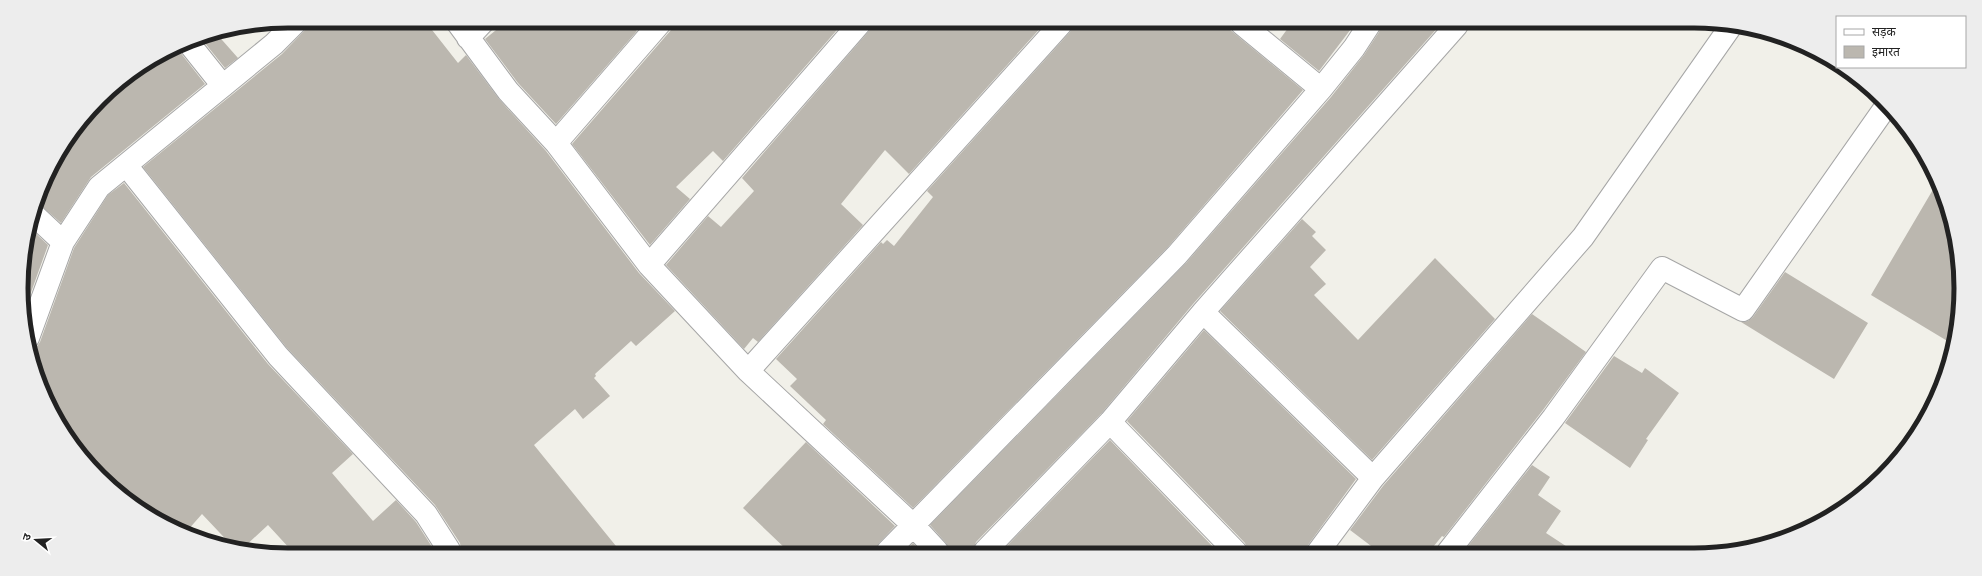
<svg xmlns="http://www.w3.org/2000/svg" width="1982" height="576" font-family="Raleway,'Noto Sans Devanagari',sans-serif">
	<style>
		.building { fill: #bbb7af }
		.lines { fill: none; stroke-linecap: round; stroke-linejoin: round }
		.minor-casing { stroke: #a6a6a6; stroke-width: 24 }
		.minor { stroke: #fff; stroke-width: 22 }
		.rim { fill: none; stroke: #222; stroke-width: 5 }
	</style>
	<rect width="100%" height="100%" fill="#f1f0e9"/>
	<path class="building" d="M317 21H425L458 63 466 55 499 99 546 151 639 273 675 311 636 346 631 341 595 374 596 376 594 378 610 396 583 419 575 409 534 445 620 551 461 550 460 543 435 505 287 348 143 167 282 54 307 28Z
		M506 22H627L637 31 556 124 518 83 485 39Z
		M678 22 843 23 723 161 713 151 676 187 690 199 650 245 572 144Z
		M872 23 1044 24 909 174 885 150 841 204 863 225 758 342 753 338 744 349 666 265 708 216 721 227 754 191 742 178 869 31Z
		M1073 24H1223L1303 90 1168 247 913 508 823 424 826 420 790 386 797 379 776 359 881 242 883 244 887 240 894 246 933 197 927 191 1070 32Z
		M1291 24 1345 25H1354L1319 71 1280 39Z
		M1381 25H1440L1193 304 1101 414 976 542 973 551H949L946 543 930 525 1186 263 1331 97 1364 55 1379 32Z
		M215 32 238 58 225 68 200 37Z
		M176 47 205 84 91 177 61 223 37 202 49 170 76 126 112 87Z
		M1938 181 1956 236 1961 288 1954 345 1871 295Z
		M124 183 268 364 353 454 332 473 373 521 396 500 416 522 434 550H291L268 525 241 550H236L202 514 187 531 154 519 132 503 100 476 104 472 72 444 48 406 30 357 29 350 36 348 40 342 74 248 108 195Z
		M1302 219 1316 232 1312 236 1326 250 1310 267 1326 284 1314 295 1358 340 1435 258 1495 319 1372 460 1220 311Z
		M33 231 48 245 25 309 22 270 26 243Z
		M1785 272 1868 323 1834 379 1741 322 1748 321 1753 317Z
		M1532 314 1586 352 1543 410 1444 537 1442 536 1429 552H1379L1350 530 1383 486Z
		M1204 330 1356 479 1308 545 1306 552H1248L1245 543 1127 421Z
		M1614 356 1642 373 1645 368 1679 393 1646 439 1648 440 1630 468 1565 423Z
		M1110 440 1218 552 1002 551Z
		M806 442 895 526 879 543 876 551H788L743 508Z
		M1532 465 1550 477 1538 495 1561 511 1546 533 1575 552H1468L1465 550Z
		M913 543 920 551H905Z"/>
	<g class="lines">
		<g class="minor-casing">
			<path id="minor" d="M457 22 508 91 556 143 649 265 748 371 913 525 937 551
				M1242 24 1321 89
				M468 38 483 22
				M187 41 223 86
				M556 143 661 22
				M126 165 278 356 426 514 449 550
				M32 213 63 242
				M649 265 860 23
				M1203 312 1373 478
				M28 338 63 242 99 187 274 44 297 21
				M748 371 1061 24
				M1110 422 1236 552
				M888 551 1177 255 1321 89 1354 48 1369 25
				M985 551 1110 422 1203 312 1457 25
				M1318 552 1373 478 1583 237 1731 26
				M1448 552 1553 418 1662 268 1743 310 1887 105"/>
		</g>
		<use href="#minor" class="minor"/>
	</g>
	<path d="M0 0H1982V576H0ZM288 28H1694A260 260 0 0 1 1954 288V288A260 260 0 0 1 1694 548H288A260 260 0 0 1 28 288V288A260 260 0 0 1 288 28Z" fill="#ededed" fill-rule="evenodd"/>
	<path class="rim" d="M288 28H1694A260 260 0 0 1 1954 288V288A260 260 0 0 1 1694 548H288A260 260 0 0 1 28 288V288A260 260 0 0 1 288 28Z"/>
	<rect x="1836" y="16" width="130" height="52" fill="#ffffff" stroke="#a7a7a7"/>
	<rect x="1844" y="29" width="20" height="6" fill="#ffffff" stroke="#a7a7a7"/>
	<text x="1872" y="36" font-size="12" fill="#222222">सड़क</text>
	<rect x="1844" y="46" width="20" height="12" fill="#bbb7af" stroke="#a7a7a7"/>
	<text x="1872" y="56" font-size="12" fill="#222222">इमारत</text>
	<g transform="translate(36 540) rotate(288)" stroke="#ffffff" stroke-width="3" paint-order="stroke">
	<path d="M0-3L7 15L0 10L-7 15Z" fill="#222222"/>
	<text y="-6" font-size="11" font-weight="bold" text-anchor="middle" fill="#222222">उ</text>
	</g>
</svg>
